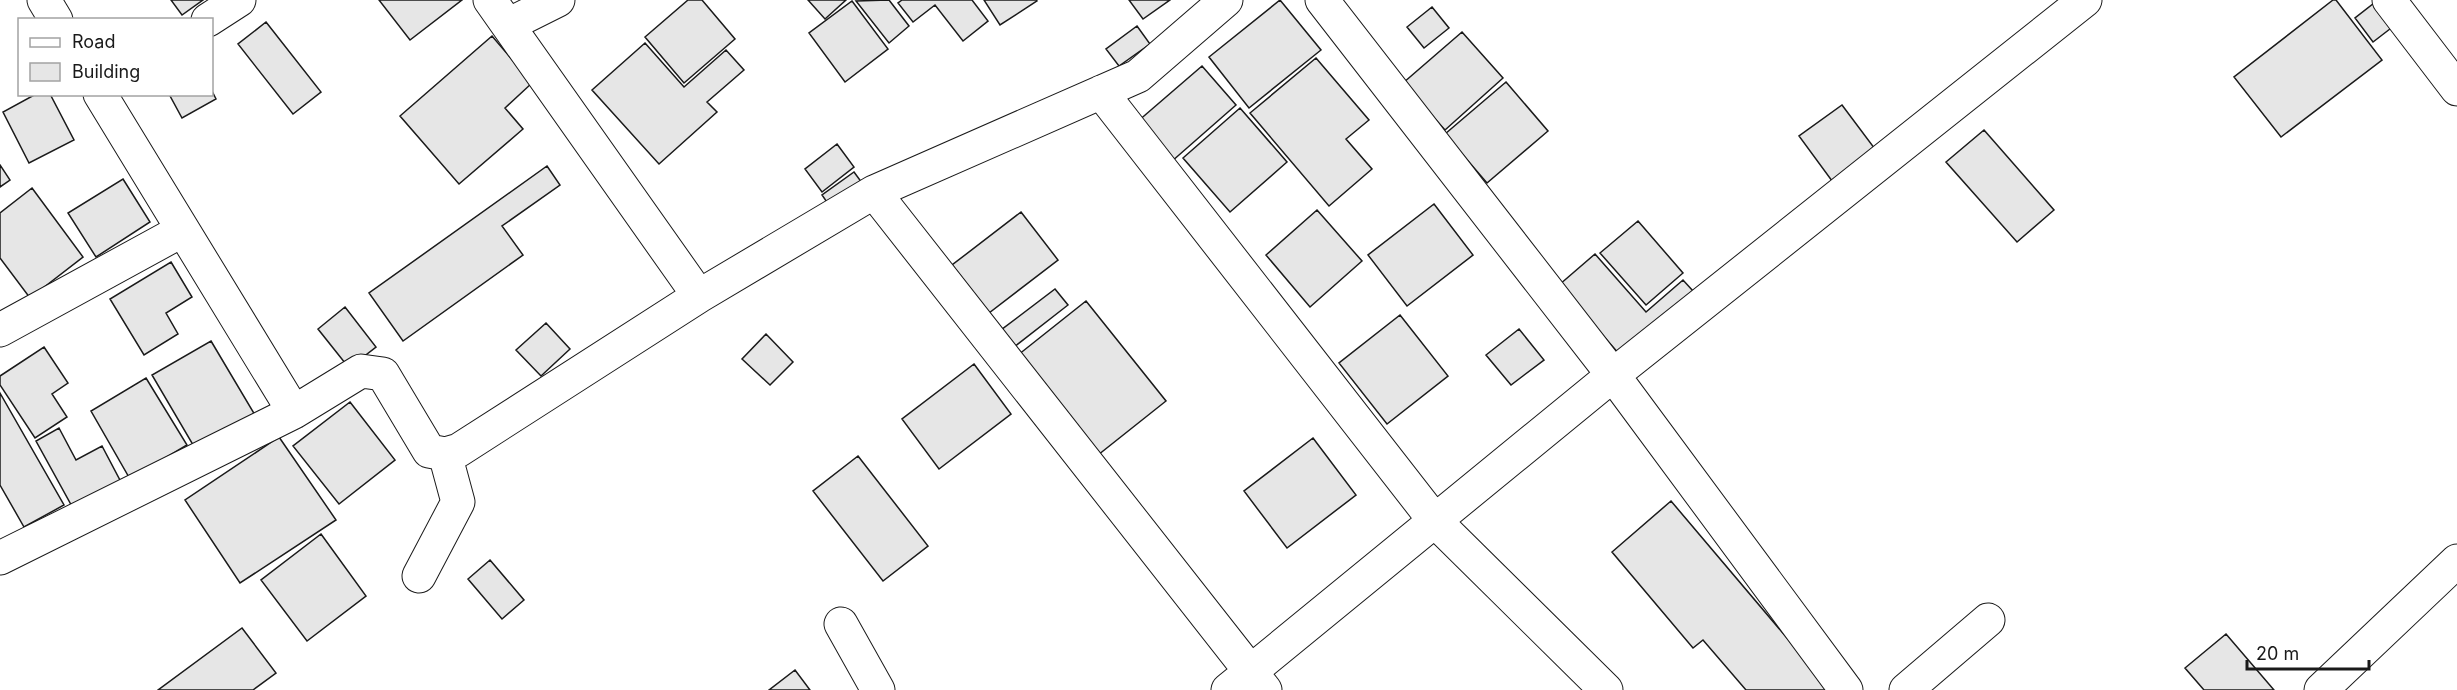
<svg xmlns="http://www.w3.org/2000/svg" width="2457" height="690" font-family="Inter,sans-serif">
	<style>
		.building { fill: #e6e6e6; stroke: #1a1a1a; stroke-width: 1.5 }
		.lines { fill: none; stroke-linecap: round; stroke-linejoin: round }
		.minor-casing { stroke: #1a1a1a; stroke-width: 35 }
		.minor { stroke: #fff; stroke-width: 33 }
	</style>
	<rect width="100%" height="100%" fill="#fff"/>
	<path class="building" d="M171 0H203L182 15Z
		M379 0H462L410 40Z
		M688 0H702L735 39 684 83 645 37Z
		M808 0H846L825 19Z
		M889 0 909 26 889 43 856 1Z
		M902 0H972L988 21 963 41 935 5 913 22 898 3Z
		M984 0H1036L1037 1 1000 25Z
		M1129 0H1170L1143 19Z
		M1280 0 1321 50 1249 108 1209 57Z
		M2333 0H2336L2382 60 2281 137 2234 77Z
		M2378 0 2399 22 2373 42 2355 18Z
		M852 1 888 49 845 82 809 33Z
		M1432 7 1449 28 1424 48 1407 27Z
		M266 22 321 92 293 114 238 44Z
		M1137 26 1150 44 1119 66 1106 49Z
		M1462 32 1503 78 1445 130 1403 83Z
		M492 36 532 83 505 108 523 129 459 184 400 116Z
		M645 43 684 87 726 50 744 70 707 102 717 112 659 164 592 90Z
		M1316 58 1369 120 1346 139 1372 169 1329 206 1250 113Z
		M1202 66 1236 105 1171 162 1137 122Z
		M1506 82 1548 131 1487 183 1445 134Z
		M212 91 216 99 182 118 169 94H212Z
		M36 94H50L74 140 29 163 3 112Z
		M1842 105 1878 153 1835 185 1799 136Z
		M1240 108 1287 162 1230 212 1183 158Z
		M1984 130 2054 210 2017 242 1946 162Z
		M837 144 854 167 822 192 805 169Z
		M0 165 10 180 0 187Z
		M547 166 560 185 502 226 523 255 403 341 369 293Z
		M854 172 865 187 833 211 822 195Z
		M123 179 150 222 96 257 68 213Z
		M32 188 83 257 30 298 0 258V213Z
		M1434 204 1473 255 1407 306 1368 255Z
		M1317 210 1362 261 1310 307 1266 255Z
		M1021 212 1058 260 989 313 952 265Z
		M1638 221 1683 273 1646 305 1600 253Z
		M1595 254 1646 312 1683 280 1693 291 1620 355 1559 285Z
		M171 262 192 297 166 313 178 334 144 355 110 299Z
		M1055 289 1068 305 1014 347 1001 330Z
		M1086 301 1166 401 1098 455 1018 355Z
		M345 307 376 347 349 368 318 329Z
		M1400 315 1448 376 1387 424 1339 363Z
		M546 323 570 349 541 376 516 350Z
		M1519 329 1544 360 1511 385 1486 355Z
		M766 334 793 362 770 385 742 359Z
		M211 341 255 415 196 450 152 375Z
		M44 347 68 383 52 394 67 417 35 438 0 385V376Z
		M974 364 1011 414 939 469 902 419Z
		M146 378 187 445 130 479 91 411Z
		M0 393 64 505 24 527 0 485Z
		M350 402 395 460 339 504 293 446Z
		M59 428 76 460 102 446 122 484 74 510 36 441Z
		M279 437 336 520 240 583 185 500Z
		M1313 438 1356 495 1287 548 1244 491Z
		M858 456 928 546 883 581 813 491Z
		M1671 501 1831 690H1746L1703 640 1693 648 1612 552Z
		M321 534 366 596 307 641 261 580Z
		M490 560 524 600 502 619 468 579Z
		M242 628 276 673 253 690H158Z
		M2226 634 2274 690H2204L2185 668Z
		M795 670 810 690H769Z"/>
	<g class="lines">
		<g class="minor-casing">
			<path id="minor" d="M44 0 56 20
				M490 0 699 296
				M1322 0 1613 375 1846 690
				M2389 0 2457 89
				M208 20 239 0
				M508 25 558 0
				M1101 92 1435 521 1606 690
				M100 94 294 412
				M874 192 1265 690
				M0 330 181 231
				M0 558 294 412 361 371 383 374 429 451 445 454 459 450 699 296 874 192 1138 76 1226 0
				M419 576 458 502 445 454
				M841 624 878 690
				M1228 690 1613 375 2085 0
				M1906 690 1988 620
				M2321 690 2457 561"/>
		</g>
		<use href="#minor" class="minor"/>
	</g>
	<rect x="18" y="18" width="195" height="78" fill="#ffffff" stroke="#a3a3a3" stroke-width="1.5"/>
	<rect x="30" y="38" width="30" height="9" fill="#ffffff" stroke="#a3a3a3" stroke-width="1.5"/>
	<text x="72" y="48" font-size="18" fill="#1a1a1a">Road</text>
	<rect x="30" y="63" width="30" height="18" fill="#e6e6e6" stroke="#a3a3a3" stroke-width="1.5"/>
	<text x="72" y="78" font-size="18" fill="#1a1a1a">Building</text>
	<path d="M2247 660v9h122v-9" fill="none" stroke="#1a1a1a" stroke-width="3"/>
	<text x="2256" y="660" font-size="18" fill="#1a1a1a" stroke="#ffffff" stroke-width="4.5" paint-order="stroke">20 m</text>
</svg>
